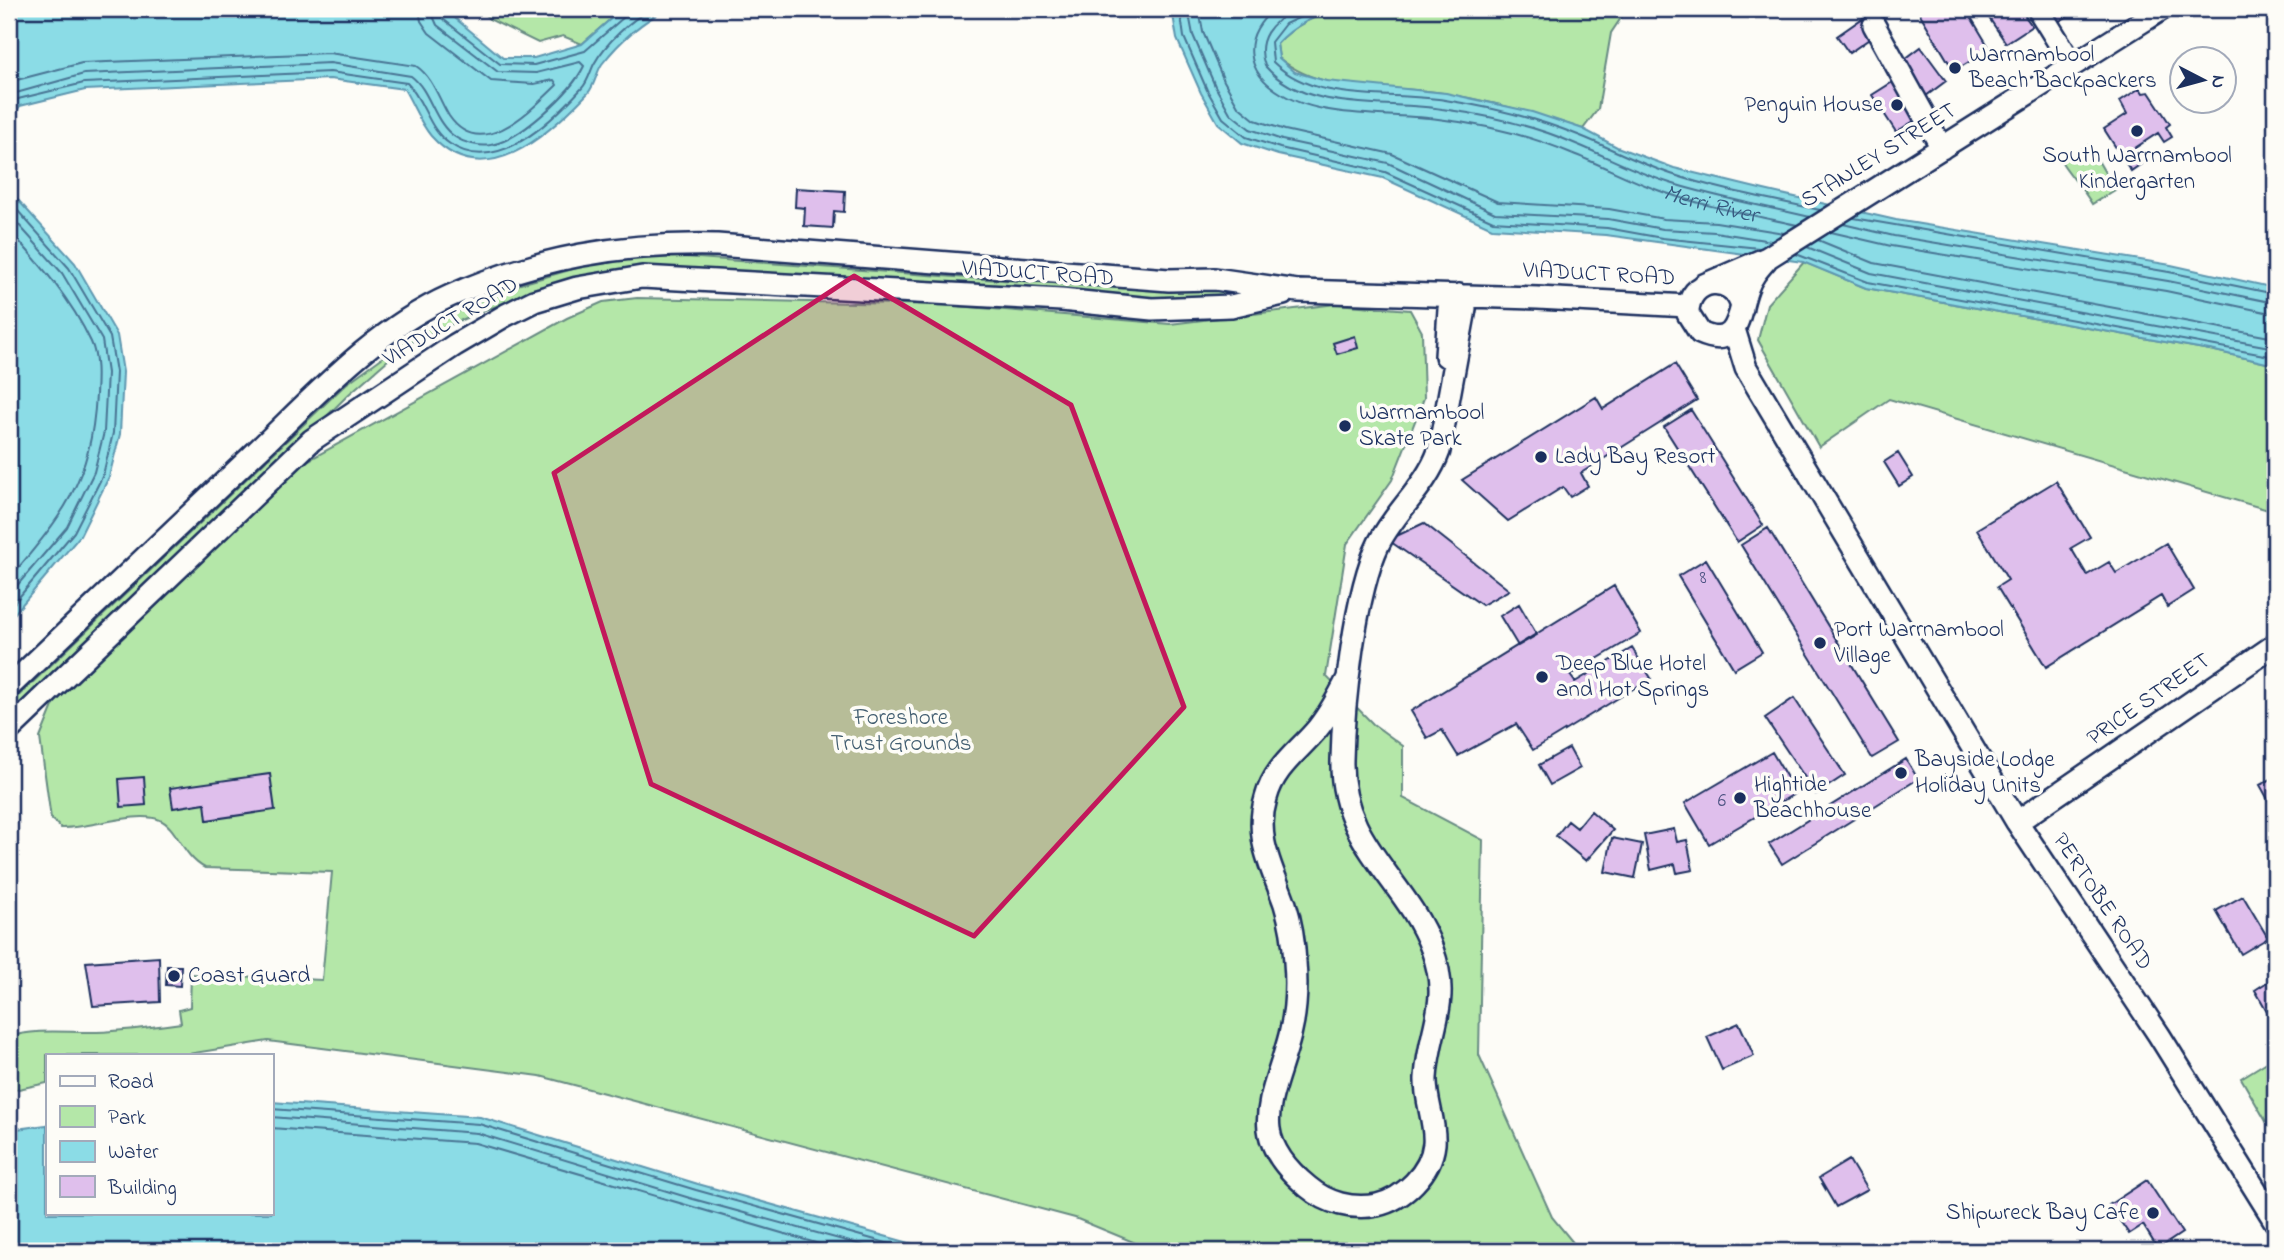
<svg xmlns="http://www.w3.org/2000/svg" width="2284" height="1260" font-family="'Indie Flower',sans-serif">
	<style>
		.green { fill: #b4e7a8; stroke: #688b83; stroke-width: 2 }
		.water { fill: #8bdce6; stroke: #5e97b0; stroke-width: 2 }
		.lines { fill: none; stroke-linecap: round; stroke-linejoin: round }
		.shore { stroke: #487494; stroke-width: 2 }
		.building { fill: #dfbfec; stroke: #1b2f5e; stroke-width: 2 }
		.minor-casing { stroke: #1b2f5e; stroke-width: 26 }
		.minor { stroke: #fdfcf7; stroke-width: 21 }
		.marked { fill: #c2185b; fill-opacity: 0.2; stroke: #c2185b; stroke-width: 5; stroke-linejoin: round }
		.poi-dot { fill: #1b2f5e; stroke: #fdfcf7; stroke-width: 2.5 }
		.labels { text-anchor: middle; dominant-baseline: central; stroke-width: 7; stroke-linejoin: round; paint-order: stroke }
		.number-label { font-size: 19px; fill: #4c5382 }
		.poi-label { font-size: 23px; fill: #1b2f5e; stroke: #fdfcf7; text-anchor: start }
		.street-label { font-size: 23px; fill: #1b2f5e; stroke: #fdfcf7 }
		.park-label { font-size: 23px; fill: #415d70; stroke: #fdfcf7 }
		.water-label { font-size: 24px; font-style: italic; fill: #375a80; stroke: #fdfcf7 }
	</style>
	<rect width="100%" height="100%" fill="#fdfcf7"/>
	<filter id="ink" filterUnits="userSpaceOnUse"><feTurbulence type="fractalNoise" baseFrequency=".0143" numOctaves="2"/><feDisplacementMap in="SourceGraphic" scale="14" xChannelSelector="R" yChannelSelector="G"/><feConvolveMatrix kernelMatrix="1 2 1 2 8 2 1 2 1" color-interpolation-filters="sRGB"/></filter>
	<g filter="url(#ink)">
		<path class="green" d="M480 9H622L582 44 563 36 538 43 489 19Z
			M1340 9H1627L1611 33 1598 109 1583 129C1538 114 1494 102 1448 94 1392 83 1326 97 1279 58L1277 44C1295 24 1315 16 1340 9Z
			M2089 145 2115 190 2092 204C2082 187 2071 177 2061 161Z
			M658 255 982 279 1192 290 1266 289 1261 299 1190 302 583 280 484 310 405 345 349 394 9 731V705L346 384 420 330 503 289 594 263Z
			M1804 262 1866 288 2215 351 2275 365V512L1889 399 1819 447 1758 340 1767 304Z
			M637 298 945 305 1170 324 1336 304 1410 310 1422 332 1424 398 1392 480 1347 544 1326 676 1373 724 1403 746V798L1483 840 1479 1055 1552 1217 1580 1251H1155L1075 1218 540 1076 268 1041 182 1055H47V1083L9 1091V1037C37 1028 68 1033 97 1032 126 1031 153 1027 181 1023L179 1010 190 1007 191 974 322 980 332 872 205 868C182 856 177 827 160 820 137 810 88 829 61 828L51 819 40 738 55 701 307 461 567 318 603 302Z
			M2275 1057V1137L2241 1078Z"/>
		<path class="water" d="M9 9H444L503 58H534L582 44 622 9H667C641 22 620 41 602 64 596 73 595 85 588 93 548 135 484 195 431 136 420 123 413 104 404 89L330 79 85 90 20 106 9 123Z
			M1172 9H1340C1315 16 1295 24 1277 44L1279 58 1295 72 1326 81 1446 93 1532 112 1583 129 1617 147 1674 168 1764 190 1896 220 2171 265 2275 288V365L2215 351 1866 288 1803 262 1606 235 1492 228 1383 178 1278 155 1242 143 1218 123 1201 93 1177 39Z
			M9 190 75 263 117 335 123 372 120 434 109 477 80 536 9 620Z
			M271 1102 480 1117 698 1184 938 1251H9V1130L47 1125V1213H271Z"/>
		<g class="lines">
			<g class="shore">
				<path d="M439 9 443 19 500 64 534 65 585 51 624 17 626 9"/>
				<path d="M1180 9 1184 37 1207 90 1223 118 1246 137 1280 148 1385 172 1493 221 1607 228 1662 238 1759 248"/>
				<path d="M1188 9 1193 35 1215 86 1230 113 1250 129 1282 140 1388 163 1495 213 1608 219 1663 229 1715 232 1771 241"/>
				<path d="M1199 9 1203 32 1224 81 1238 106 1255 120 1285 130 1392 154 1498 202 1609 209 1664 219 1716 222 1784 233"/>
				<path id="s1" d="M1274 9C1241 37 1244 72 1282 94 1322 119 1391 113 1438 119 1482 124 1530 136 1571 153 1602 165 1631 181 1663 192 1706 207 1753 215 1797 225"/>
				<path d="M1294 9C1271 23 1255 39 1265 66 1306 114 1387 100 1442 109 1487 115 1535 126 1576 144 1608 157 1637 173 1670 183 1715 197 1763 206 1810 217"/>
				<path d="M1318 9 1285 24 1271 42 1273 62C1317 105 1389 91 1445 100 1490 107 1536 118 1578 135 1609 147 1638 163 1671 174 1719 190 1771 199 1820 210"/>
				<path d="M9 82 82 63 329 53 416 66C433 77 439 100 449 116 481 163 531 110 557 85L554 80 534 84 491 81 429 33 421 21 419 9"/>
				<path d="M9 95 84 74 330 63 411 76C431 91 433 122 455 137 464 143 480 147 491 145 520 140 572 92 584 66L580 62 536 73 498 72 437 25 430 9"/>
				<path d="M9 110 18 99 84 83 330 72 407 83C425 101 428 130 450 144 497 176 552 121 582 88 588 82 590 72 594 64 605 44 631 19 652 9"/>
				<path d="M9 201 69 268 110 337 116 372 113 433 103 475 74 532 9 609"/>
				<path d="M9 214 62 273 102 340 107 373 104 432 94 472 67 527 9 595"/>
				<path d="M1854 218 2169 272 2275 294"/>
				<path d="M1843 224 1894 236 2168 281 2275 303"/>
				<path d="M9 230C40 264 71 299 91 342 98 357 97 378 96 395 91 482 63 515 9 579"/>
				<path d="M1831 232 1891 246 2166 291 2275 314"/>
				<path d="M1818 240 1874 263 2275 338"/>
				<path d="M1807 247 1871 273 2275 348"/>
				<path d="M1796 254 1868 282 2275 357"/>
				<path d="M271 1109 479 1124 696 1190 915 1251"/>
				<path d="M271 1117 477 1133 693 1199 883 1251"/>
				<path d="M271 1128 475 1143 843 1251"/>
			</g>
		</g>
		<path class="building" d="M1917 9H1966L1990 49 1954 71Z
			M1983 9H2020L2032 26 2006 43Z
			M2048 9H2077L2078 10 2056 23Z
			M1863 18 1875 35 1849 53 1837 36Z
			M1921 47 1946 81 1922 99 1897 65Z
			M1899 78 1922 116 1896 132 1872 95Z
			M2140 88 2143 93 2149 92 2170 124 2166 127 2172 137 2164 142 2158 133 2135 148 2144 162 2131 171 2104 129 2127 114 2120 101Z
			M796 188 845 191 844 212 834 211 833 228 804 226 805 208 795 207Z
			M1355 336 1358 348 1337 354 1333 343Z
			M1675 364 1697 400 1581 473 1588 486 1570 497 1563 487 1508 521 1462 480 1596 397 1603 409Z
			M1691 410 1763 525 1737 542 1664 427Z
			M1898 453 1913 477 1899 486 1884 462Z
			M2056 481 2090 537 2071 548 2087 575 2109 562 2116 573 2166 543 2194 590 2167 607 2161 596 2046 667 1997 587 2008 580 1977 529Z
			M1424 523 1509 590 1482 605 1388 540Z
			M1768 528 1899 742 1872 758 1741 545Z
			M1706 559 1762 652 1734 669 1678 576Z
			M1614 586 1641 633 1570 675 1575 682 1632 648 1651 678 1533 750 1516 724 1458 756 1442 730 1427 738 1411 711Z
			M1519 604 1537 635 1518 646 1500 616Z
			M1794 698 1845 775 1816 794 1765 718Z
			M1569 748 1580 768 1550 785 1539 765Z
			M1772 752 1796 793 1709 844 1685 803Z
			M1906 759 1918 779 1782 864 1769 844Z
			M270 774 275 810 207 820 205 803 173 808 170 788Z
			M144 777 146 805 121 807 119 779Z
			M2275 777V812L2260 785Z
			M1591 811 1613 830 1586 861 1556 836 1568 821 1577 828Z
			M1674 829 1677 842 1687 840 1693 870 1677 873 1675 864 1651 870 1644 835Z
			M1612 838 1642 844 1635 878 1605 872Z
			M2243 896 2268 938 2241 954 2216 911Z
			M159 957 160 1002 93 1006 86 962Z
			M167 966H181L180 986 166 985Z
			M2275 977V1025L2255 990Z
			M1739 1023 1754 1056 1722 1070 1707 1037Z
			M1849 1160 1867 1190 1836 1207 1819 1178Z
			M2147 1180 2182 1233 2158 1249 2143 1225 2129 1234 2109 1205Z"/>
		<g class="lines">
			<g class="minor-casing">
				<path id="minor" d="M2038 9 2072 64
					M1874 25 1942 148
					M1704 285 1767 258 2162 9
					M1742 308C1735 272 1687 277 1688 314L1700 333C1740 351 1738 312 1747 289 1751 277 1758 269 1766 260
					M1734 329 1746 368 2017 822 2159 1035 2275 1221
					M1446 356 1449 309 1459 295
					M1348 678C1339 696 1330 713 1318 728 1298 752 1274 767 1266 798 1254 838 1272 867 1285 904 1291 923 1294 942 1295 962 1297 986 1296 1011 1290 1035 1274 1099 1243 1134 1308 1187 1327 1203 1352 1210 1377 1205 1404 1199 1431 1172 1434 1144 1436 1123 1425 1100 1426 1078 1429 1027 1452 1003 1432 949 1406 878 1340 845 1342 760 1343 704 1355 592 1379 543 1396 510 1426 487 1439 451L1465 309 1459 295
					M9 687C90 610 172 532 254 454 313 398 374 330 450 296 538 257 622 243 717 245L1169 280 1215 279 1298 291 1538 298 1688 306
					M9 730 312 440 455 345 506 315 534 301 577 288 642 277 1061 300 1152 309 1231 306 1283 294
					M2017 822 2275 645"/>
			</g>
			<use href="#minor" class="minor"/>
		</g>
	</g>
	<path class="marked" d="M854 276 1071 405 1184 707 974 936 651 784 554 473Z"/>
	<g class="poi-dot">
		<circle cx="1955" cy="68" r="7"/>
		<circle cx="1897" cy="105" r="7"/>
		<circle cx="2137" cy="131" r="7"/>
		<circle cx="1345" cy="426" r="7"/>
		<circle cx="1541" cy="457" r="7"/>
		<circle cx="1820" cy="643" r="7"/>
		<circle cx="1542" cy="677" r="7"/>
		<circle cx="1901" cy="773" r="7"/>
		<circle cx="1740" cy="798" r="7"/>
		<circle cx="174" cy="976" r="7"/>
		<circle cx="2153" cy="1213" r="7"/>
	</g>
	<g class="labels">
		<g class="number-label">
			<text x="1703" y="578">8</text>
			<text x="1722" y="801">6</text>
		</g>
		<g class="poi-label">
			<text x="1969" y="55">Warrnambool<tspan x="1969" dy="26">Beach Backpackers</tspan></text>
			<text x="1883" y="105" text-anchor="end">Penguin House</text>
			<text x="2137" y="156" text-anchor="middle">South Warrnambool<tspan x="2137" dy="26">Kindergarten</tspan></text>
			<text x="1359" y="413">Warrnambool<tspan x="1359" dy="26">Skate Park</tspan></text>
			<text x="1555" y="457">Lady Bay Resort</text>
			<text x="1834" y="630">Port Warrnambool<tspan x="1834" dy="26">Village</tspan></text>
			<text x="1556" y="664">Deep Blue Hotel<tspan x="1556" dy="26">and Hot Springs</tspan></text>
			<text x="1915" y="760">Bayside Lodge<tspan x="1915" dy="26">Holiday Units</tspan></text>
			<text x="1754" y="785">Hightide<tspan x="1754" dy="26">Beachhouse</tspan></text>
			<text x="188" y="976">Coast Guard</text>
			<text x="2139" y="1213" text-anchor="end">Shipwreck Bay Cafe</text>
		</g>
		<g class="street-label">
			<text transform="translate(1879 156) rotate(-32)">STANLEY STREET</text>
			<text transform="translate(1038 274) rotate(4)">VIADUCT ROAD</text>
			<text transform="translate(1599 275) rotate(3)">VIADUCT ROAD</text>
			<text transform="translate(451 322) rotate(-31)">VIADUCT ROAD</text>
			<text transform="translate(2149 700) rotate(-35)">PRICE STREET</text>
			<text transform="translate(2102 902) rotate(56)">PERTOBE ROAD</text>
		</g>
		<g class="park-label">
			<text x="901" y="718">Foreshore<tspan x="901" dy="26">Trust Grounds</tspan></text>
		</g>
		<g class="water-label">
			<text stroke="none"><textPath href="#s1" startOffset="551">Merri River</textPath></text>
		</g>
	</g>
	<rect width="2284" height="1260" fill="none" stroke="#fdfcf7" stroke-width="35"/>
	<rect x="18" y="18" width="2249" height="1225" fill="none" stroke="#1b2f5e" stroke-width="2.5" filter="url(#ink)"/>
	<rect x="46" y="1054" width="228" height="161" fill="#fdfcf7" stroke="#a3aaba" stroke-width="2"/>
	<rect x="60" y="1076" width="35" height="10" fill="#fdfcf7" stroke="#a3aaba" stroke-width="2"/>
	<text x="108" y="1088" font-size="21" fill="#1b2f5e">Road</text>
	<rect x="60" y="1106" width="35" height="21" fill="#b4e7a8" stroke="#a3aaba" stroke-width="2"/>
	<text x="108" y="1124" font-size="21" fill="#1b2f5e">Park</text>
	<rect x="60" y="1141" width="35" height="21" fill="#8bdce6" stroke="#a3aaba" stroke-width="2"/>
	<text x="108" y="1158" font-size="21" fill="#1b2f5e">Water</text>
	<rect x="60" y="1176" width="35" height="21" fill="#dfbfec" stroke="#a3aaba" stroke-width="2"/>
	<text x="108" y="1194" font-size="21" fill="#1b2f5e">Building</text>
	<g transform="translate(2203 80) rotate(96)"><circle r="33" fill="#fdfcf7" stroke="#a3aaba" stroke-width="2"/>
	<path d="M0-5L12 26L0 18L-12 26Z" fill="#1b2f5e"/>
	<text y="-10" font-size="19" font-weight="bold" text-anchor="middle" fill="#1b2f5e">N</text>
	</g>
</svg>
